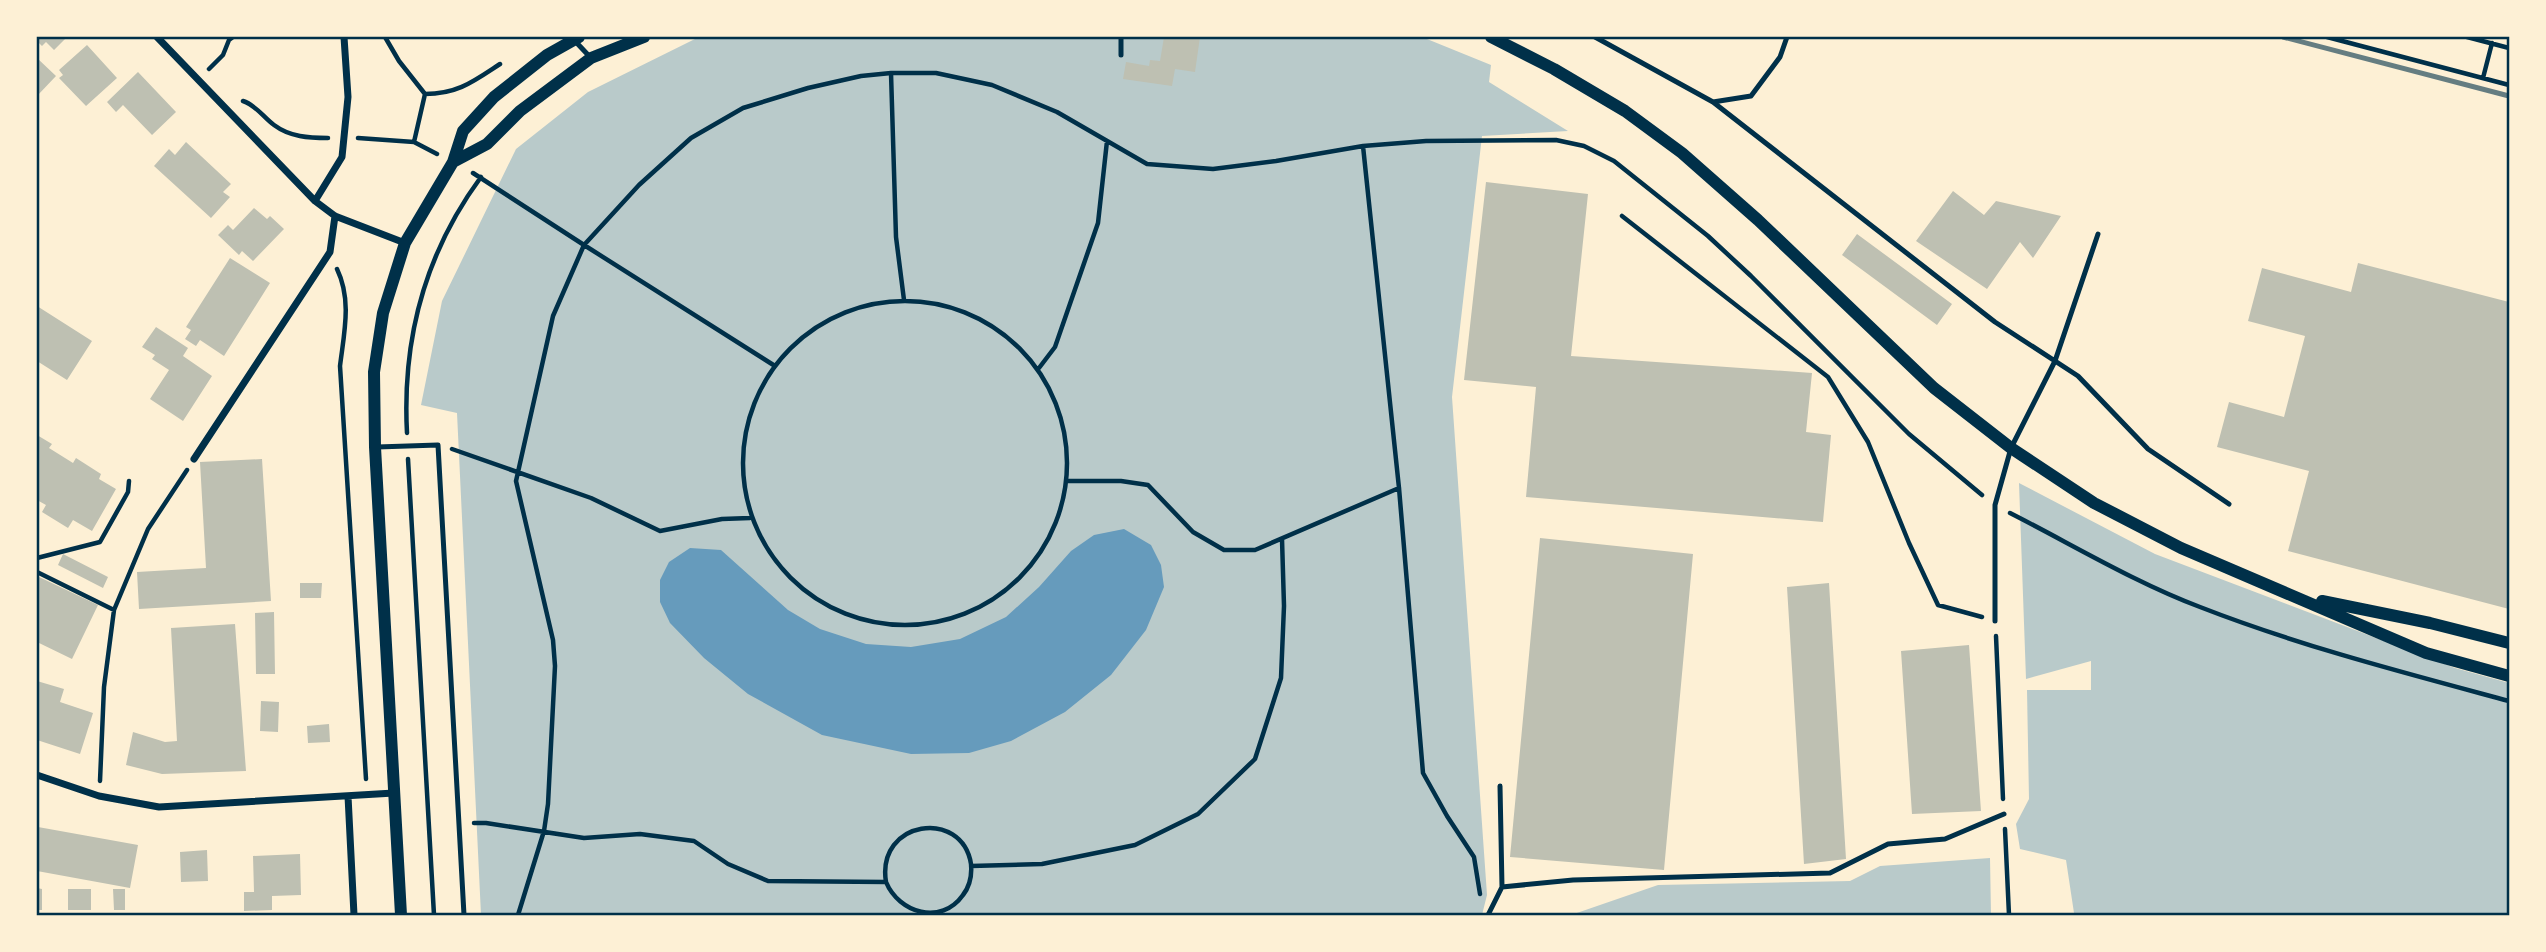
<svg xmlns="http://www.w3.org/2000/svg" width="2546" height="952" font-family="Karla,sans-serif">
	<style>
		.green { fill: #b9caca }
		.water { fill: #669bbc }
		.building { fill: #bec0b2 }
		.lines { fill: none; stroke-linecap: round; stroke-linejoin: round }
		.path { stroke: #003049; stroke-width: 4.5 }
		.service { stroke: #003049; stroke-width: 5 }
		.minor { stroke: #003049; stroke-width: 7 }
		.tertiary { stroke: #003049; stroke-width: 12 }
		.rail { stroke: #657d81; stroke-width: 5 }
		.neatline { fill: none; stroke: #003049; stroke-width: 2.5 }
	</style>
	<rect width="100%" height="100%" fill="#fdf0d5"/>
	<path class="green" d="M699 37H1422L1491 65 1489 82 1568 131 1482 136 1452 397 1487 895 1482 915H481L457 413 421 405 442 301 516 149 588 92Z
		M2019 483 2155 554 2455 668 2509 683V915H2068L2074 913 2066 860 2020 849 2016 824 2029 799 2027 690H2091V661L2026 679Z
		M1990 858 1991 915H1571L1658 885 1850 881 1880 866Z"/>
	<path class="water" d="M1124 529 1151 545 1161 565 1164 587 1146 630 1111 675 1065 712 1011 741 969 753 911 754 822 735 748 694 704 658 670 623 660 602V580L669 562 690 548 721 550 788 610 820 629 866 644 911 647 960 639 1006 617 1039 587 1071 551 1094 535Z"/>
	<path class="building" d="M37 37H67L54 50 46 42 42 46 37 41Z
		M1164 37H1200L1195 72 1175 69 1172 86 1123 79 1126 62 1149 66 1150 60 1160 61Z
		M87 45 117 78 86 106 59 78 63 75 59 70Z
		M37 58 56 76 37 96Z
		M138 72 176 112 152 135 123 105 116 112 107 102Z
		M186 142 231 184 223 192 230 197 211 218 154 166 169 149 175 155Z
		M1486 182 1588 194 1571 356 1812 373 1806 432 1831 435 1823 522 1526 497 1536 387 1464 380Z
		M1953 191 1984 215 1996 201 2061 216 2033 258 2020 242 1987 289 1916 241Z
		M254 208 267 219 270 216 284 229 253 261 242 251 239 255 218 235 228 225 233 230Z
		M1857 234 1952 304 1937 325 1842 255Z
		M230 258 270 283 224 356 200 340 196 346 185 339 191 330 186 327Z
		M2358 263 2509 302V609L2288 551 2309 471 2217 447 2229 402 2284 417 2305 336 2248 321 2262 268 2351 292Z
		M37 306 92 341 67 380 37 361Z
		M156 327 188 348 183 356 212 376 183 421 150 399 169 370 152 359 155 355 142 347Z
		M37 435 52 444 49 448 73 463 76 458 101 474 99 479 116 489 92 531 73 520 68 528 42 512 46 505 37 500Z
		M262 459 271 601 139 609 137 572 206 568 200 462Z
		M1540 538 1693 554 1664 870 1510 857Z
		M63 554 108 577 103 588 58 565Z
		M37 576 98 605 72 659 37 642Z
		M300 583H322L321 598H300Z
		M1829 583 1846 859 1804 864 1787 587Z
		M274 612 275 674H256L255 613Z
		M235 624 246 771 162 774 126 765 133 732 165 742 177 741 171 628Z
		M1969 645 1981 811 1912 814 1901 651Z
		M37 681 64 689 60 702 93 713 80 754 37 740Z
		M261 701 279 702 278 732 260 731Z
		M329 724 330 742 308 743 307 726Z
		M38 827 138 845 130 888 37 871Z
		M207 850 208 881 181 882 180 852Z
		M300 854 301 895 272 896V910L244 911V892H254L253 856Z
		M37 888 42 889V910H37Z
		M68 889H91V910H68Z
		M113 889H125V910H114Z"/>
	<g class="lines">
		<path class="path" d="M385 37 399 61 425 94
			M2327 37 2509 85
			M2467 37 2509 48
			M209 69 223 55 229 40 233 37
			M891 73 896 237 904 300
			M2483 78 2492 43
			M243 101C256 105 264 118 274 125 290 137 309 138 328 138
			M358 138 414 142 437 154
			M414 142 425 94C458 94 474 81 500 64
			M1363 146 1399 488 1423 773 1447 816 1474 857 1480 894
			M473 173 584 245 639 185 691 138 743 108 808 88 861 76 891 73H936L992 85 1057 112 1147 164 1213 169 1276 161 1363 146 1426 141 1556 140 1584 146 1614 161 1708 236 1751 276 1909 434 1982 495
			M1622 216 1828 377 1868 442 1909 543 1938 605 1982 617
			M337 269C352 300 344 333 340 366L366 779
			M743 463a162 162 0 1 1 324 0a162 162 0 1 1-324 0Z
			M1039 368 1055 347 1098 223 1107 141
			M407 433C402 339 425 253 481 177
			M452 449 591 498 660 531 722 519 750 518
			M408 459 434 915
			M1068 481H1121L1148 485 1193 532 1224 550H1255L1399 488
			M2010 513C2073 545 2134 582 2200 607 2300 646 2405 673 2509 701
			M37 558 100 542 128 492 129 481
			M37 572 114 610
			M1996 636 2003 799
			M100 781 104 687 114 610 148 529 187 470
			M474 823H486L584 838 640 834 694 841 728 864 768 881 886 882C876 820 962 808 971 864 972 875 970 886 963 895 941 926 899 913 886 882
			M2005 829 2009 915
			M971 866 1042 864 1135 845 1198 814 1255 759 1281 678 1284 606 1282 539
			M518 915 544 831 548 804 555 666 553 640 516 481 553 316 584 245 775 366"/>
		<path class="service" d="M1595 37 1713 102 1751 96 1780 57 1787 37
			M574 40 591 58
			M1121 55V37
			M1713 102 1995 322 2078 376 2148 449 2229 504
			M377 447 438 445 464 915
			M1995 621V505L2011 448 2055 361 2098 234
			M1500 786 1502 887
			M1488 915 1502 887 1573 880 1830 873 1888 844 1945 839 2004 814"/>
		<path class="minor" d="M157 37 315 201 335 216 405 243
			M315 201 342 157 348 97 344 37
			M194 459 330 252 335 216
			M37 775 99 796 159 807 394 793
			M348 796 354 915"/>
		<path class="tertiary" d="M1491 37 1554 69 1625 111 1682 153 1758 220 1934 388 2011 448 2094 503 2181 548 2426 653 2509 676
			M453 162 487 144 520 111 591 58 644 37
			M2322 601 2430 623 2509 643
			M401 915 375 447 374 372 383 313 405 243 453 162 463 131 494 97 547 55 579 37"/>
		<path class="rail" d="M2283 37 2509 96"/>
	</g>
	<rect width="2546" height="952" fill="none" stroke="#fdf0d5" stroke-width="77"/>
	<rect x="38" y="38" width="2470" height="876" class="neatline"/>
</svg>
